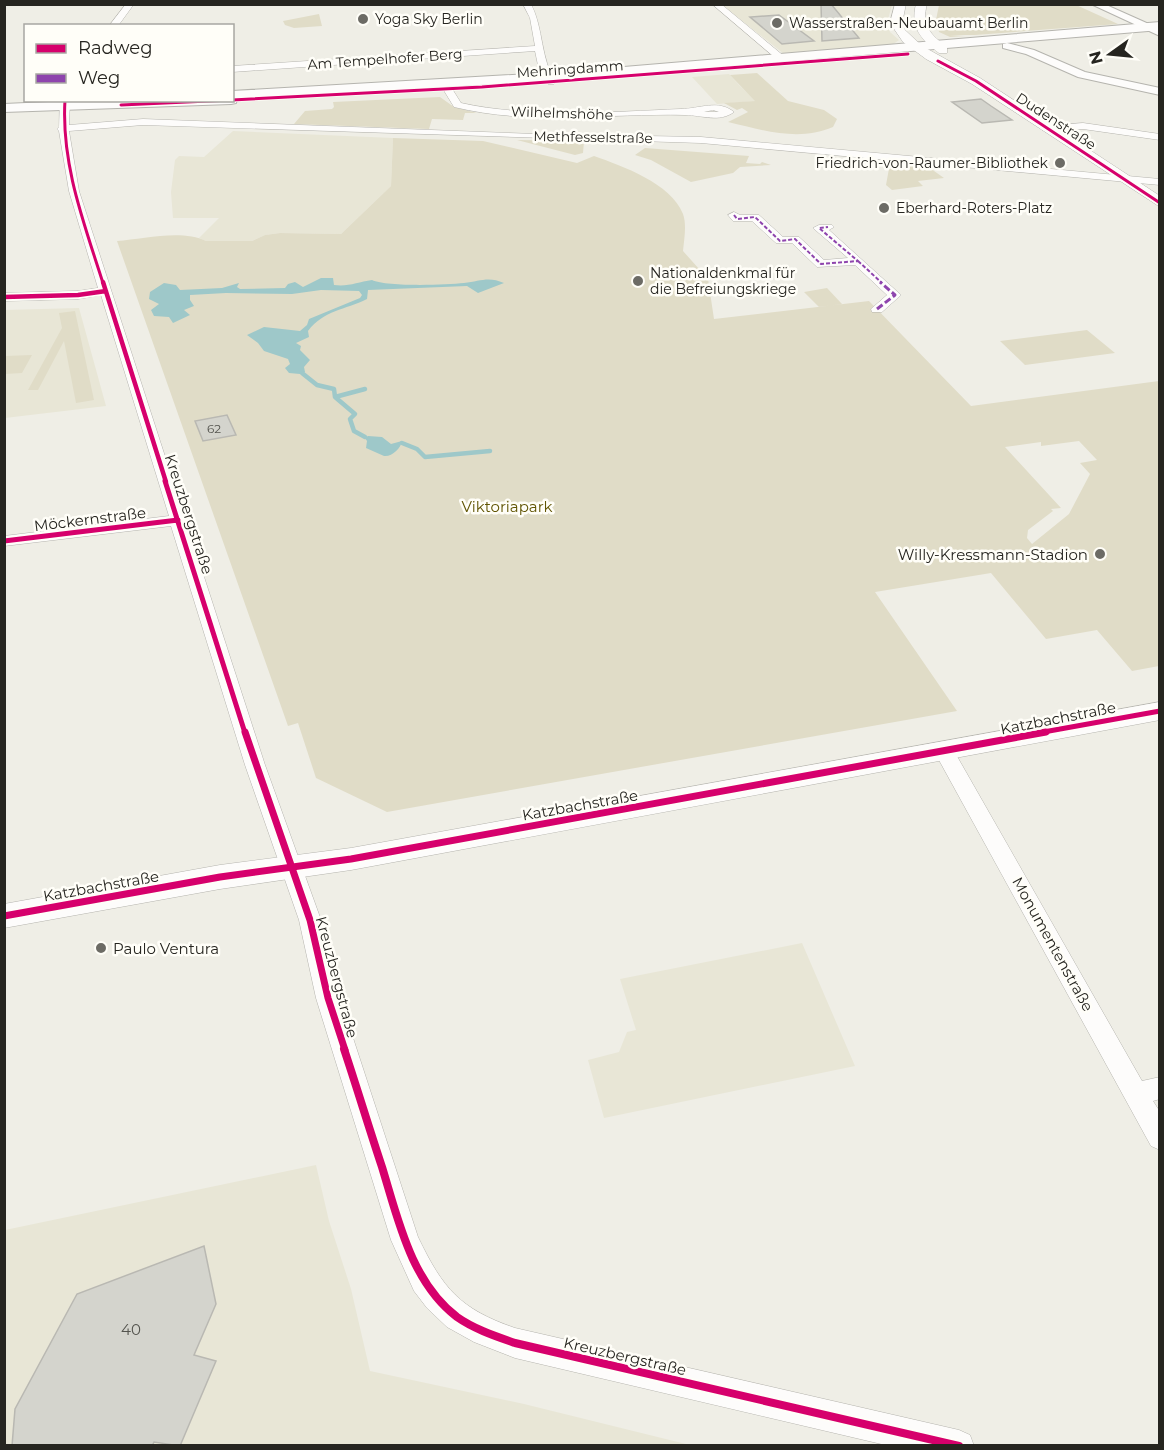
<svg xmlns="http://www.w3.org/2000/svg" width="1164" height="1450" font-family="Montserrat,sans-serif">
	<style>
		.built { fill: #e8e6d6 }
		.green { fill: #e0dcc7; fill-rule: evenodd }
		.water { fill: #9ec8c9 }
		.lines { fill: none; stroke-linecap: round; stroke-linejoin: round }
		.stream { stroke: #9ec8c9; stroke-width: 4.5 }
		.building { fill: #d4d4cd; stroke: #b9b8b2; stroke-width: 1.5 }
		.minor-casing { stroke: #b5b4ae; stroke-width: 1 }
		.tertiary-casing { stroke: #b5b4ae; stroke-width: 2 }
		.secondary-casing { stroke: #b5b4ae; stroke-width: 1 }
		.primary-casing { stroke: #b5b4ae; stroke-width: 2 }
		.minor { fill: #fdfcfb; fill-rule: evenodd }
		.tertiary { fill: #fdfcfb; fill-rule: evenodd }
		.secondary { fill: #fdfcfb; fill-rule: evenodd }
		.primary { fill: #fdfcfb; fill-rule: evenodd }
		.quiet-far1 { stroke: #8e44ad; stroke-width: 2; stroke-dasharray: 4 2; stroke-linecap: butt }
		.quiet { stroke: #8e44ad; stroke-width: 3; stroke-dasharray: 7 3; stroke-linecap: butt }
		.cycleway-far4-casing { stroke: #fffef8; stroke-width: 4.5 }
		.cycleway-far3-casing { stroke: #fffef8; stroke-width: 8 }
		.cycleway-far2-casing { stroke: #fffef8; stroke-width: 8 }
		.cycleway-far1-casing { stroke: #fffef8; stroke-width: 10 }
		.cycleway-casing { stroke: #fffef8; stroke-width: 12 }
		.cycleway-far4 { stroke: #d6006c; stroke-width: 3 }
		.cycleway-far3 { stroke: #d6006c; stroke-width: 4.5 }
		.cycleway-far2 { stroke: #d6006c; stroke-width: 5 }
		.cycleway-far1 { stroke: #d6006c; stroke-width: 7 }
		.cycleway { stroke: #d6006c; stroke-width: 8 }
		.poi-dot { fill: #6c6b65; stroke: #fffef8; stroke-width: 2 }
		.labels { text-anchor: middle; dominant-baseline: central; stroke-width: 5; stroke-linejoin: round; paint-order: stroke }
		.number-label { font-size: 12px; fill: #54544e }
		.far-poi-label { font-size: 14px; fill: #262520; stroke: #fffef8; text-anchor: start }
		.far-street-label { font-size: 14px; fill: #262520; stroke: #fffef8 }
		.park-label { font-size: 15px; fill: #605402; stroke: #fffef8 }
		.street-label { font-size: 15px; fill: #262520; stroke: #fffef8 }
		.poi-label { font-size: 15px; fill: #262520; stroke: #fffef8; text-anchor: end }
		.near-number-label { font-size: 15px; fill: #54544e }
	</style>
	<rect width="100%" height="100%" fill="#efeee6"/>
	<path class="built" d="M722 5H892L887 23 890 32 899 40 892 45 784 54Z
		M729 74 739 85 756 101 717 104 692 77Z
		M233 131 393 138 391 186 341 234 280 233 265 235 252 241H206L199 238 219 218H173L171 192 175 160 179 156 204 157Z
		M79 308 106 406 5 418 4 310Z
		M802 943 855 1066 604 1118 588 1060 619 1052 627 1032 636 1030 620 979Z
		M316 1165 329 1221 351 1289 370 1371 524 1404 690 1445 5 1446V1230Z"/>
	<path class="green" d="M1074 4 1118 24 975 35H950L965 36 950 37 939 32 936 20 939 5Z
		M319 14 322 26 294 28 285 25 283 21Z
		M757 73 788 101 824 110 837 119 833 127C798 142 763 130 728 122L748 112 742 108 737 110 724 103 755 101 730 75Z
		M440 97 454 107 477 113H465L463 120 432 119 429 129 294 124 305 111 332 109 334 107 333 102Z
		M393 138 483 141 577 163 594 156C622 166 671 183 683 214 687 225 684 240 683 251L708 279 714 319 869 301 971 406 1159 381V666L1132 671 1097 630 1046 639 991 573 875 592 957 711 387 812 316 778 298 723 288 726 117 241C143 239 182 229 206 241H252L265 235 280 233 341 234 391 186ZM1079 441 1097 460 1080 463 1090 474 1069 514 1032 544 1027 538 1028 530 1053 511 1051 509 1061 508 1005 447 1041 442V446Z
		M517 140 584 141 583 153 575 155Z
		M645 148 749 156 746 163 760 164 762 162 771 165 740 167 733 173 691 182 651 160 635 155Z
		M890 163 927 166 944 178 918 181 923 186 892 190 886 185Z
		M827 288 842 304 819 307 804 292Z
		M75 311 94 400 76 403 64 341 38 390H28L62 328 59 313Z
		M1087 330 1115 353 1025 365 1000 341Z
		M32 355 22 373 5 374V356Z"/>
	<path class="water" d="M321 278H333L334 285C348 287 358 282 372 280 387 287 445 285 464 283 480 281 489 276 504 283L478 293 467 286 368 290 367 299C345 310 324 310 308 331L309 337 296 343 301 346 300 350 310 360 304 367 305 372 300 374 289 373 285 368 290 364 288 359 264 351 258 343 247 335 264 327 300 331 307 325 309 319 360 298 362 295 359 291 321 290 292 294 226 293 190 295V300L194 306 184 310 190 315 173 323 169 317 154 316 151 310 159 304 149 299 150 292 164 283 176 285 180 290 222 288 239 283 237 287 240 289 285 288 288 284 295 282 303 287Z
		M368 436 382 437 391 444 402 441C401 448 392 457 384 456L366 448 367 441 365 438Z"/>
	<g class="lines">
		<path class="stream" d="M302 373 317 385 334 389 335 397 355 414 350 419 354 431 365 437
			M335 397 365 389
			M402 443 417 449 425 457 490 451"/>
	</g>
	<path class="building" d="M821 4H831L859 38 822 41Z
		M779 15 814 41 782 44 750 17Z
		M981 99 991 106 1012 120 982 123 952 102Z
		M227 415 236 435 203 441 195 421Z
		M204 1246 216 1304 194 1355 216 1361 180 1446 154 1442 152 1446H12L15 1409 77 1294Z"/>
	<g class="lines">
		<g class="minor-casing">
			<path id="minor" d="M126 4H134L118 26H109Z
				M523 4H531C544 29 540 59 556 82L554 84H548L539 70 535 51 232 72V66L535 46 530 18Z
				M712 4H721L785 57V61H779Z
				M445 87H451L461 103C528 118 612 112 681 109 699 109 718 99 734 112 719 123 702 115 685 115 608 113 531 126 454 107L443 89ZM713 110 719 112H704Z
				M60 100H70L69 125 143 119 535 134 701 137 1160 179V185L701 143 143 125 69 131 79 191 265 765 321 920 340 998 418 1237C443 1289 460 1309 515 1328L959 1430 970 1435 974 1446H890L515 1358 474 1342 447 1327 427 1308 414 1291 391 1240 316 998 299 920 245 765 171 526 4 546V536L169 516 101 295 78 299 4 301V293L78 291 98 288 69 191 59 131 57 129 59 127Z
				M1083 123 1160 134V140L1083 129 1046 132 1041 129 1046 126Z
				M734 212 740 215H759L783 237H799L824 260 848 258 813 228 819 225H832L834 227 829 230 901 295 882 312H872L871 309 887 295 855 265 817 267 792 243H776L752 221H733L728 215Z
				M944 744 951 746 954 751 1142 1081 1160 1077V1099L1153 1101 1160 1112V1150L1151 1146 934 751 937 746Z"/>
		</g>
		<g class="tertiary-casing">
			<path id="tertiary" d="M1091 4H1104L1160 29V36Z
				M1007 43 1034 50 1085 72 1160 88V95L1078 77 1026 54 1003 48V44Z"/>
		</g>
		<g class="secondary-casing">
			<path id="secondary" d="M895 4H906L902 23 905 30 922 46 980 78 1160 196V207L972 84 926 59 903 42 890 23Z
				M916 4H927C921 26 931 35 947 47V53H939C921 39 910 28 916 4Z
				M1160 702V720L351 870 220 889 4 928V904L220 865 351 848Z"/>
		</g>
		<g class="primary-casing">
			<path id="primary" d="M1160 22V30L564 80 237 99 236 103 231 104 4 112V104L93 100H232V91L564 72Z"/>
		</g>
		<use href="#minor" class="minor"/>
		<use href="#tertiary" class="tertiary"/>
		<use href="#secondary" class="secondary"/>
		<use href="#primary" class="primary"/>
		<path class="quiet-far1" d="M734 215 737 219 755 217 780 241 795 239 821 264 858 261 819 228 828 227
			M858 261 882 283"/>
		<path class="quiet" d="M877 309 895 295 880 282"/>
		<g class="cycleway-far4-casing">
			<path id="cycleway-far4" d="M938 61 976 81 1160 203
				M65 100C61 164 84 223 103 283
				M232 100 482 87 908 54
				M121 105 231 100"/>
		</g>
		<g class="cycleway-far3-casing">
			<path id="cycleway-far3" d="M103 282 166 482
				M4 297 78 295 106 291"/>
		</g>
		<g class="cycleway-far2-casing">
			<path id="cycleway-far2" d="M165 481 245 733
				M4 541 178 520
				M1038 733 1160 711"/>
		</g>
		<g class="cycleway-far1-casing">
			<path id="cycleway-far1" d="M245 732 310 920 328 998 345 1050
				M4 916 220 877 351 859 1046 732"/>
		</g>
		<g class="cycleway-casing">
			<path id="cycleway" d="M344 1049C357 1088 369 1128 382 1167 398 1219 411 1282 457 1317 474 1329 495 1336 515 1343L959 1446"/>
		</g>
		<use href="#cycleway-far4" class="cycleway-far4"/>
		<use href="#cycleway-far3" class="cycleway-far3"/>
		<use href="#cycleway-far2" class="cycleway-far2"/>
		<use href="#cycleway-far1" class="cycleway-far1"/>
		<use href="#cycleway" class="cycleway"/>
	</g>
	<g class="poi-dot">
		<circle cx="363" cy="19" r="6"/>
		<circle cx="777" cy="23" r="6"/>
		<circle cx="1060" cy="163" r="6"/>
		<circle cx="884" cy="208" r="6"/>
		<circle cx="638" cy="281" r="6"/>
		<circle cx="1100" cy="554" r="6"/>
		<circle cx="101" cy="948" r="6"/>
	</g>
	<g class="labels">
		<g class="number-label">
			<text x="214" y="428">62</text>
		</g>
		<g class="far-poi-label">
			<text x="375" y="19">Yoga Sky Berlin</text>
			<text x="789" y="23">Wasserstraßen-Neubauamt Berlin</text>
			<text x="1048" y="163" text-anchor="end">Friedrich-von-Raumer-Bibliothek</text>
			<text x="896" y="208">Eberhard-Roters-Platz</text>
			<text x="650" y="273">Nationaldenkmal für<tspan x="650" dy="16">die Befreiungskriege</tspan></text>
		</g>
		<g class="far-street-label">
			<text transform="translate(385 59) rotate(-4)">Am Tempelhofer Berg</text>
			<text transform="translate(570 69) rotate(-4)">Mehringdamm</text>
			<text transform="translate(562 113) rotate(2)">Wilhelmshöhe</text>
			<text transform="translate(1056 121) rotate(33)">Dudenstraße</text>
			<text transform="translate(593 137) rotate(1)">Methfesselstraße</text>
		</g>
		<g class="park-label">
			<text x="507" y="506">Viktoriapark</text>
		</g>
		<g class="street-label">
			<text transform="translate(189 514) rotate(72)">Kreuzbergstraße</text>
			<text transform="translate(90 519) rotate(-7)">Möckernstraße</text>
			<text transform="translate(1058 718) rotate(-11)">Katzbachstraße</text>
			<text transform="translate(580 805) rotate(-10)">Katzbachstraße</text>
			<text transform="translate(101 886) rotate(-10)">Katzbachstraße</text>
			<text transform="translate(1053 944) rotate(61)">Monumentenstraße</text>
			<text transform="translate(337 977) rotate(75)">Kreuzbergstraße</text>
			<text transform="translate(625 1356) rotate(13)">Kreuzbergstraße</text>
		</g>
		<g class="poi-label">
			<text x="1088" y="554">Willy-Kressmann-Stadion</text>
			<text x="113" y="948" text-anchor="start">Paulo Ventura</text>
		</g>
		<g class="near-number-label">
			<text x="131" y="1329">40</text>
		</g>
	</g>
	<rect width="1164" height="1450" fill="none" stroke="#262520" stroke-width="12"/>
	<rect x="24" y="24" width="210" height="78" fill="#fffef8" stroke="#a8a7a2" stroke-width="1.5"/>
	<rect x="36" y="44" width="30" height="9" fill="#d6006c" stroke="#a8a7a2" stroke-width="1.5"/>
	<text x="78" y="54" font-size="18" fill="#262520">Radweg</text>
	<rect x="36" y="74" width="30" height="9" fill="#8e44ad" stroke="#a8a7a2" stroke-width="1.5"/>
	<text x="78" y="84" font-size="18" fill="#262520">Weg</text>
	<g transform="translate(1110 54) rotate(255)" stroke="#fffef8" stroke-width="4.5" paint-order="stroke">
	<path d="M0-4.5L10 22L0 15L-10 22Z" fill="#262520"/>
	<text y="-9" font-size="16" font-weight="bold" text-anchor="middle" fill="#262520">N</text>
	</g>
</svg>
